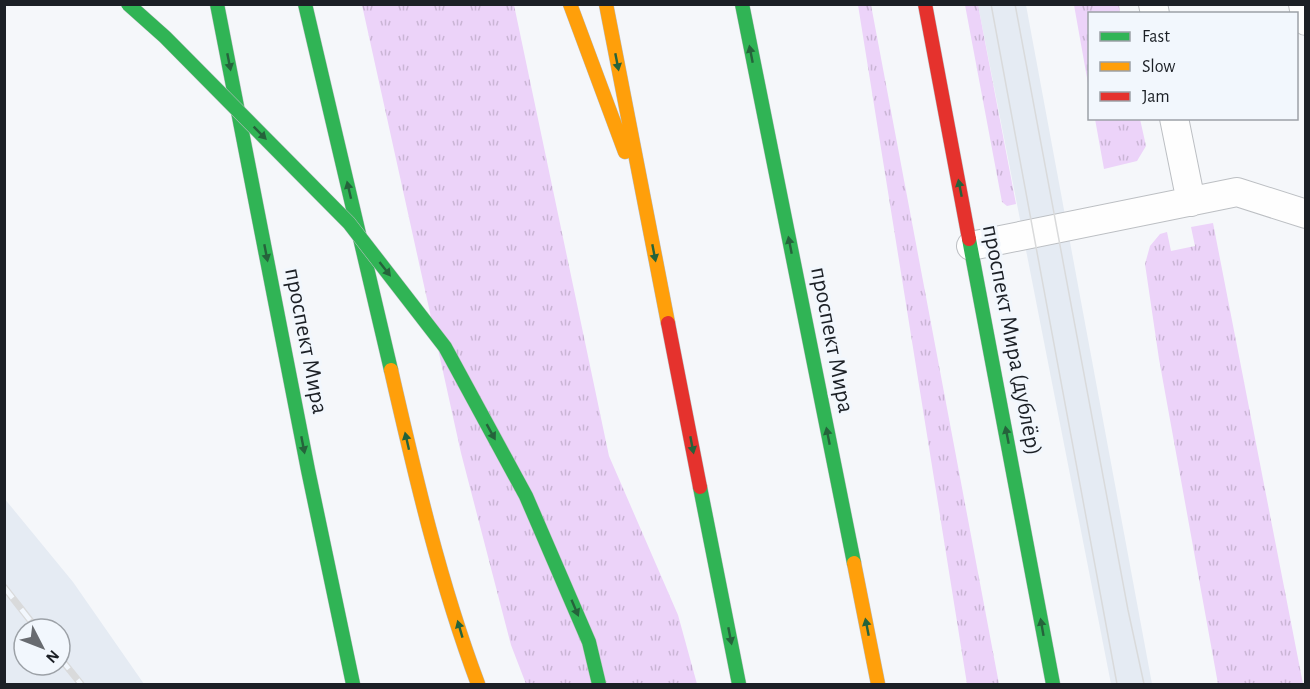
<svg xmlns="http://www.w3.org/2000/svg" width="1310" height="689" font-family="'Alegreya Sans',sans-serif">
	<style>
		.built { fill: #e5ebf3; fill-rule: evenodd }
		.grass { fill: url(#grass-tufts) }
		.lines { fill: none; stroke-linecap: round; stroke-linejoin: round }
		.lane-casing { stroke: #bcbfc3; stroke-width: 30 }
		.fast-casing { stroke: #bcbfc3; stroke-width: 15 }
		.slow-casing { stroke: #bcbfc3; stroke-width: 15 }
		.jam-casing { stroke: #bcbfc3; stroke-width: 15 }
		.lane { stroke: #fefefe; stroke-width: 28 }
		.fast { stroke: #30b455; stroke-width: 14 }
		.slow { stroke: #ff9f0a; stroke-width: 14 }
		.jam { stroke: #e5322d; stroke-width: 14 }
		.tram { stroke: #d9dadb; stroke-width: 1.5 }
		.rail-casing { stroke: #d9dadb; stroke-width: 7 }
		.rail { stroke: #f2f7fd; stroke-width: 4.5; stroke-dasharray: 14; stroke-linecap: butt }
		.fast-bridge-casing { stroke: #bcbfc3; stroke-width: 15; stroke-linecap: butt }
		.fast-bridge { stroke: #30b455; stroke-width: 14 }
		.oneway { fill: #25633b }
		.labels { text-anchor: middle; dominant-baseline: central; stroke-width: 6; stroke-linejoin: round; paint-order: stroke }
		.street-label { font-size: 24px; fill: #1c2026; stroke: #f2f7fd }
	</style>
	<defs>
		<pattern id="grass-tufts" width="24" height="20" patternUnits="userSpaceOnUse" patternTransform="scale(1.5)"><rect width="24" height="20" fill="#ecd3f9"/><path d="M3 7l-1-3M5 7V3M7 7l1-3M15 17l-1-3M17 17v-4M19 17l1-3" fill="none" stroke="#cab5d5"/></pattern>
	</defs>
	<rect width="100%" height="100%" fill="#f5f7fa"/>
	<path class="built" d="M978 5H1026L1152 684H1111Z
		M4 498 73 582 144 684H5ZM24 629H60V665H24Z"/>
	<path class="grass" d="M362 5H514L609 456 678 615 697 684H526L511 645 461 453Z
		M858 5H871L999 684H967Z
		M965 5H978L1016 204 1007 206 1002 202Z
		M1074 5H1119L1120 13 1090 14 1089 89Z
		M1095 119H1140L1146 146 1137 161 1104 169Z
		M1213 223 1303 684H1218L1159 359 1145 264 1150 246 1160 234 1167 232 1171 251 1195 246 1191 227Z"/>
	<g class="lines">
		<g class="lane-casing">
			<path id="lane" d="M1153 4 1155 14
				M1303 4 1306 21
				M1174 118 1191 202
				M971 246 1237 192 1306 214"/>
		</g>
		<g class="fast-casing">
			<path id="fast" d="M217 4 308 470 353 684
				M305 4 391 370
				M742 4 854 563
				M969 239 1053 684
				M700 487 739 684"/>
		</g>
		<g class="slow-casing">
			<path id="slow" d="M570 4 625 152
				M606 4 668 323
				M391 370C415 475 440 583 478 684
				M854 563 878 684"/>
		</g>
		<g class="jam-casing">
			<path id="jam" d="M925 4 969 239
				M668 323 700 487"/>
		</g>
		<use href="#lane" class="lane"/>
		<use href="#fast" class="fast"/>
		<use href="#slow" class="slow"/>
		<use href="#jam" class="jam"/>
		<path class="tram" d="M991 4 1117 684
			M1015 4 1128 610 1144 684"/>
		<g class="rail-casing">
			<path id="rail" d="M4 587 37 629
				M60 658 81 684"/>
		</g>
		<use href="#rail" class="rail"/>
		<g class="fast-bridge-casing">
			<path id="fast-bridge" d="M128 4 165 37 349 223 445 347 526 496 589 642 599 684"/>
		</g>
		<use href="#fast-bridge" class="fast-bridge"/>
	</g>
	<defs><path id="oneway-solid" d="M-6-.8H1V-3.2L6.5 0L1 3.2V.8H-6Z" transform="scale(1.5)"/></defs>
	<g class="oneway">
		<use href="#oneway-solid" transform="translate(751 54) rotate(-101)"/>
		<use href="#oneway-solid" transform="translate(229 62) rotate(79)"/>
		<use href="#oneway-solid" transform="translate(617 62) rotate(79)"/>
		<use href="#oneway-solid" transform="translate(260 133) rotate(45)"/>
		<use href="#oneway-solid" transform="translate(960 188) rotate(-101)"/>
		<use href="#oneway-solid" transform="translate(349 190) rotate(-103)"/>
		<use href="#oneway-solid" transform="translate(790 245) rotate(-101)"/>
		<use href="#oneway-solid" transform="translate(266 253) rotate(79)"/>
		<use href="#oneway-solid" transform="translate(654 253) rotate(79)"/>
		<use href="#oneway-solid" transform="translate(385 269) rotate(52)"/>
		<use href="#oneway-solid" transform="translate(491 432) rotate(61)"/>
		<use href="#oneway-solid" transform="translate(1007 435) rotate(-101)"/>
		<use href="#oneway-solid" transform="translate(828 436) rotate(-101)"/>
		<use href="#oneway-solid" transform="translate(407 441) rotate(-103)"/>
		<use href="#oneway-solid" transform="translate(303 445) rotate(79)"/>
		<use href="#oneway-solid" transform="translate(692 445) rotate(79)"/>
		<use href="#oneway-solid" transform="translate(575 608) rotate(67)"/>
		<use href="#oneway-solid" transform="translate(867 627) rotate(-101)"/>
		<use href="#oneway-solid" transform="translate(1042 627) rotate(-100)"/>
		<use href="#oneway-solid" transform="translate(460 629) rotate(-106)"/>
		<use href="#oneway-solid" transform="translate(730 636) rotate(79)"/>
	</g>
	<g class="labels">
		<g class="street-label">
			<text transform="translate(832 340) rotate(79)">проспект Мира</text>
			<text transform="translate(1012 340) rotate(79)">проспект Мира (дублёр)</text>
			<text transform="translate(306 341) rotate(79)">проспект Мира</text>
		</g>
	</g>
	<rect width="1310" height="689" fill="none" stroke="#1c2026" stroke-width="12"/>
	<rect x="1088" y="12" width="210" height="108" fill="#f2f7fd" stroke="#9ca1a7" stroke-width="1.5"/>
	<rect x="1100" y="32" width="30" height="9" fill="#30b455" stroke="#9ca1a7" stroke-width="1.5"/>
	<text x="1142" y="42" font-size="18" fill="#1c2026">Fast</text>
	<rect x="1100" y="62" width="30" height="9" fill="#ff9f0a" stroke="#9ca1a7" stroke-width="1.5"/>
	<text x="1142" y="72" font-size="18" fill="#1c2026">Slow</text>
	<rect x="1100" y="92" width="30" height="9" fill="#e5322d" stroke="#9ca1a7" stroke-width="1.5"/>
	<text x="1142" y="102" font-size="18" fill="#1c2026">Jam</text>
	<g transform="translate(42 647) rotate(132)"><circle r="28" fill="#f2f7fd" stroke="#9ca1a7" stroke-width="1.5"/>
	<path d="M0-4.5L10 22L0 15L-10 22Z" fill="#686b70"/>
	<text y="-9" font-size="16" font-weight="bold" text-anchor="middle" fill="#1c2026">N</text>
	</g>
</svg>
